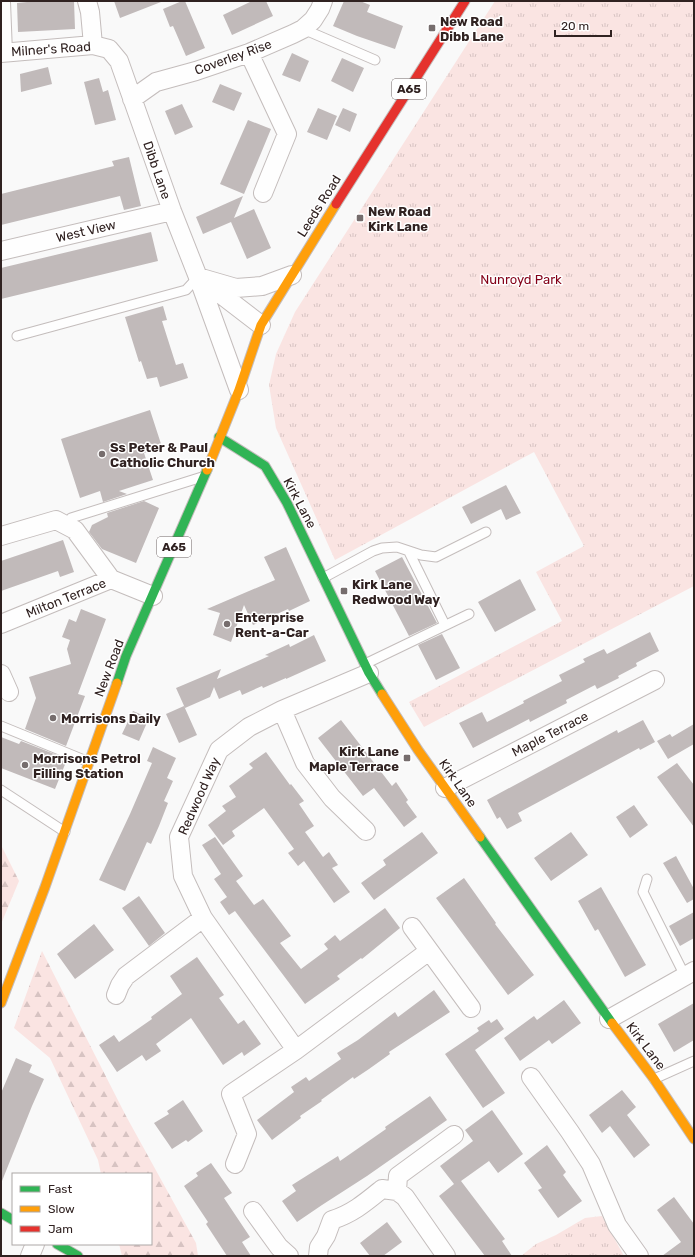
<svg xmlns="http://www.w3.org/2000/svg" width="695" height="1257" font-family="Rubik,sans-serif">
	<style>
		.grass { fill: url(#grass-tufts) }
		.forest { fill: url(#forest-firs) }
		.building { fill: #c1baba }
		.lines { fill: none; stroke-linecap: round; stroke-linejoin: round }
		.lane-casing { stroke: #c4bdbc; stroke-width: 11 }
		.street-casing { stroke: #c4bdbc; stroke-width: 20 }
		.fast-casing { stroke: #c4bdbc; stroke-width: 11 }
		.slow-casing { stroke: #c4bdbc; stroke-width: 11 }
		.jam-casing { stroke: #c4bdbc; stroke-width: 11 }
		.lane { stroke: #fefefe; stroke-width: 9 }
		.street { stroke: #fefefe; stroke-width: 18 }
		.fast { stroke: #30b455; stroke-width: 9 }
		.slow { stroke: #ff9f0a; stroke-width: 9 }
		.jam { stroke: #e5322d; stroke-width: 9 }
		.poi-dot { fill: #766d6d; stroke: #fff; stroke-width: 1.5 }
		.labels { text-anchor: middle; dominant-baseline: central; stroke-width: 3; stroke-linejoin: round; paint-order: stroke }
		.shield { fill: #fff; stroke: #6e6464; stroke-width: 1 }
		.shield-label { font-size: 12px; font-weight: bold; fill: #302221 }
		.poi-label { font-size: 13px; font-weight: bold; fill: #302221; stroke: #fff; text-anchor: start }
		.street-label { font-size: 13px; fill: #302221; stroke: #fff }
		.park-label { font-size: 13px; fill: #830118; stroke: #fff }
	</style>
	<defs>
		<pattern id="grass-tufts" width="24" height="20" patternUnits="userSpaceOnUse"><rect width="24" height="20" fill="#fae4e2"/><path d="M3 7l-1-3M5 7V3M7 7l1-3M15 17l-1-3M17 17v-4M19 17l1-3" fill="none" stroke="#d7c3c2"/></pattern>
		<pattern id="forest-firs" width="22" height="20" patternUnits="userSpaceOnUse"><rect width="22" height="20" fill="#fae4e2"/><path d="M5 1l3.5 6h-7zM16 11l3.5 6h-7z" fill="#d7c3c2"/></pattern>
	</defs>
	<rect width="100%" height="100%" fill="#f9f9f9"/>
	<path class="grass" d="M495 1H694V586L424 727 409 702 562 621 536 572 584 546 534 452 335 560 276 428 269 385 276 354 295 312Z
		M602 1216 624 1256H521L536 1244 556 1235 585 1218Z"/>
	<path class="forest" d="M1 845 19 881 1 924Z
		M42 951 126 1116 196 1243 198 1256H122L119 1244H151V1174H101L98 1160 50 1058 14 1028Z"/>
	<path class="building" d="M27 1H74L75 29 18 32 17 3 27 2Z
		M114 1H160L161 2 120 18Z
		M182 1H185L205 48 186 56 173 26 170 27 163 9Z
		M252 1H266L273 16 232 35 223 15Z
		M344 1H360L370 5 367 12 403 26 395 49 357 36 333 26Z
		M292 53 309 61 300 82 282 75Z
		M342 58 364 68 353 92 331 81Z
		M48 67 52 84 21 92 20 74Z
		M99 78 103 92 108 90 116 120 95 125 84 82Z
		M220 84 242 93 234 111 212 102Z
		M182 104 193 127 175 135 165 111Z
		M318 108 337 116 327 140 307 132Z
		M343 108 357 114 350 132 335 125Z
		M248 120 271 129 244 194 220 184Z
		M129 157 141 206 124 210 120 196 1 225V194L114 166 112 161Z
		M243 196 234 218 254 209 271 248 247 259 231 222 203 234 196 217Z
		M151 232 158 261 1 299V268Z
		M163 306 167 320 162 321 176 365 183 363 188 378 160 387 157 377 147 379 141 361 139 362 125 317Z
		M150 410 162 447 144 453 153 480 119 491 127 494 103 502 100 491 80 498 61 439Z
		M506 485 521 513 506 520 501 509 471 524 462 507Z
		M144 501 159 508 136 563 102 549 89 532 92 525 108 517 107 513Z
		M63 540 74 572 60 577 58 571 1 591V561Z
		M286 547 310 601 289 611 288 609 253 625 244 605 231 642 213 635 220 613 207 609 275 580 264 557Z
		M402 557 437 623 409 636 375 571Z
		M520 579 536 610 495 632 478 602Z
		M81 609 106 619 78 694 85 696 66 746 25 729 36 698 29 677 71 664 67 649 70 640 62 637 69 619 76 622Z
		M650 632 659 651 636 663 637 666 618 676 619 678 597 689 595 685 566 700 567 703 530 722 529 719 473 748 459 723 482 712 487 722 524 703 523 701 562 681 559 675 585 662 583 659 604 649 607 654Z
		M442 634 460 668 436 680 418 645Z
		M314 635 326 661 286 679V678L263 688 262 686 242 695 240 690 219 699 214 687 210 697 185 708 176 688 221 669 217 679 269 656 265 655 289 644 290 647Z
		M184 706 197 735 179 743 166 714Z
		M133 711 149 718 139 741 122 734Z
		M341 720 392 786 396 782 408 800 406 802 417 817 404 827 374 788 363 796 318 738Z
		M643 720 655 742 640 750 639 748 518 813 522 821 507 829 500 817 497 819 487 800 617 730 618 733Z
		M694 724V744L668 759 657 741 670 734 672 737Z
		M1 737 19 744 21 741 62 757 61 760 66 762 55 789 1 768Z
		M153 747 176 758 167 778 173 781 164 801 168 803 159 826 151 844 147 842 125 891 99 880 130 814 152 763 147 761Z
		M266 752 290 785 291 784 304 801 299 804 314 826 305 832 323 857 329 852 338 865 332 868 350 892 334 903 304 861 298 866 288 853 294 849 264 808 232 831 235 836 223 845 208 825 226 811 222 806 236 797 229 786 253 768 249 764Z
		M677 763 694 785V827L657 777Z
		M634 805 648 825 630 838 616 817Z
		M422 832 438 853 374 900 361 883 386 865 383 860Z
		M571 832 588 855 551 881 534 858Z
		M215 837 243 876 236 881 254 905 263 899 291 936 280 943 301 969 328 949 324 944 335 935 340 941 385 908 400 928 362 959 361 958 337 976 340 979 305 1004 235 911 229 915 220 902 227 897 214 879 221 874 202 845Z
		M676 856 694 889V899L687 903 663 863Z
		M464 878 496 923 495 924 534 975 508 995 436 898Z
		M601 887 646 965 625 977 598 929 595 931 578 901Z
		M139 896 165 933 149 946 122 908Z
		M694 912V938L680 946 669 926Z
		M94 924 114 950 75 979 57 954Z
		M197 957 224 995 219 998 238 1024 244 1020 261 1044 244 1056 242 1052 223 1065 191 1018 156 1044 161 1051 146 1061 142 1055 117 1072 99 1045 114 1035 119 1042 152 1019 151 1017 182 994 170 976Z
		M434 990 450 1012 389 1052 390 1054 369 1069 354 1079 353 1077 321 1100 322 1101 300 1116 301 1118 272 1140 257 1120 294 1092 291 1087 306 1077 309 1081 341 1059 337 1053 358 1040 395 1012 398 1017Z
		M564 1000 581 1023 552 1044 549 1040 520 1061 504 1038 534 1016 537 1020Z
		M694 1003V1040L674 1052 658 1024Z
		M497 1019 504 1029 475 1050 505 1093 483 1108 445 1054 479 1031 477 1028 489 1020 491 1023Z
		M16 1058 32 1065 29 1072 44 1079 32 1106 2 1181 1 1093Z
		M622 1090 636 1107 627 1115 650 1145 634 1158 610 1126 602 1133 589 1115Z
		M430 1096 447 1120 367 1176 322 1205 297 1222 282 1201 296 1191 292 1185 338 1156 340 1161 386 1129 385 1127Z
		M183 1100 203 1131 188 1142 186 1140 172 1149 154 1123 169 1114 167 1111Z
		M492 1110 523 1154 498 1173 489 1161 461 1181 505 1239 502 1241 512 1256H485L439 1196 454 1184 440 1166 473 1141 465 1130Z
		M547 1145 566 1172 563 1175 582 1201 558 1218 538 1190 542 1188 524 1163Z
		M211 1163 232 1193 224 1198 250 1237 242 1242 251 1256H227L206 1224 208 1222 184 1186 198 1176 196 1173Z
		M674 1197 694 1224V1256H662L681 1242 657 1210Z
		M387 1222 402 1242 383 1256H370L360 1243Z"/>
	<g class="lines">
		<g class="lane-casing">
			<path id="lane" d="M303 29 375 60
				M17 336 186 290 198 277
				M71 518 202 477
				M409 552 445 625
				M323 578 373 551 382 548 397 547 421 555 436 557 486 532
				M365 664 469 614
				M1 726 89 762
				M1 790 65 832
				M647 879 643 892 685 976
				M654 1079 694 1061"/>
		</g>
		<g class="street-casing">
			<path id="street" d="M87 1 90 12 93 45
				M1 2 3 53
				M1 53 93 45 109 49 119 61 172 211 198 277 239 390
				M249 53 287 134 263 193
				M132 99 156 82 196 71 249 53 293 34 303 29 313 20 320 9 323 1
				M1 251 172 211
				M198 277 236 288 262 286 292 275
				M205 282 261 325
				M1 536 56 520 75 530 111 579
				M1 624 111 579 153 596
				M1 674 9 692
				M282 710 305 763 332 798 366 831
				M445 788 655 680
				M412 927 471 1008
				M116 995 120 985 126 976 203 918
				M609 1019 694 971
				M296 1050 203 918 183 876 179 837 219 750 249 727 282 710 369 673
				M531 1077 570 1132 591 1164 617 1225 639 1256
				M235 1164 247 1134 231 1094 296 1050 429 951
				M397 1191 398 1176 454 1135
				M253 1211 279 1247 289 1256
				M30 1256 35 1244
				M318 1256 319 1247 326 1236 332 1220C352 1214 366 1202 382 1189L397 1191 405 1197 446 1256"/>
		</g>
		<g class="fast-casing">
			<path id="fast" d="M219 437 265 466 287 503 369 673 382 694
				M117 683 126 656 207 470
				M480 837 612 1023
				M1 1213 13 1220
				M57 1244 78 1256"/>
		</g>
		<g class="slow-casing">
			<path id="slow" d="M207 470 239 390 261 325 336 204
				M382 694 418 750 480 837
				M1 1003 45 887 117 683
				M612 1023 654 1079 694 1139"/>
		</g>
		<g class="jam-casing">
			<path id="jam" d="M336 204 465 1"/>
		</g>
		<use href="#lane" class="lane"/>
		<use href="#street" class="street"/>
		<use href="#fast" class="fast"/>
		<use href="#slow" class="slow"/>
		<use href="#jam" class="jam"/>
	</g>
	<g class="poi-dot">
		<rect x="428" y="24" width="8" height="8" rx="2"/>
		<rect x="356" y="214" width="8" height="8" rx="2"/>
		<circle cx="102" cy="454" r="4"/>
		<rect x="340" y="587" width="8" height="8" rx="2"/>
		<circle cx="227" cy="624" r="4"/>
		<circle cx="53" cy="718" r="4"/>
		<rect x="403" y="754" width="8" height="8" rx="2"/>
		<circle cx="25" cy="765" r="4"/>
	</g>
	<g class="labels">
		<g class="shield">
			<rect x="392" y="79" width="34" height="20" rx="3"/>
			<rect x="157" y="537" width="34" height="20" rx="3"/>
		</g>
		<g class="shield-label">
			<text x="409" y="89">A65</text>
			<text x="174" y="547">A65</text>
		</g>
		<g class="poi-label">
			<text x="440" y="21">New Road<tspan x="440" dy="15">Dibb Lane</tspan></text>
			<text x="368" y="211">New Road<tspan x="368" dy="15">Kirk Lane</tspan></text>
			<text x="110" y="447">Ss Peter &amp; Paul<tspan x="110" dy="15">Catholic Church</tspan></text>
			<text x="352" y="584">Kirk Lane<tspan x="352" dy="15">Redwood Way</tspan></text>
			<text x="235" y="617">Enterprise<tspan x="235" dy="15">Rent-a-Car</tspan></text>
			<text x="61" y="718">Morrisons Daily</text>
			<text x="399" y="751" text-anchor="end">Kirk Lane<tspan x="399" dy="15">Maple Terrace</tspan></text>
			<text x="33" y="758">Morrisons Petrol<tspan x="33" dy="15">Filling Station</tspan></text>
		</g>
		<g class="street-label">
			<text transform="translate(51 49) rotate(-4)">Milner's Road</text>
			<text transform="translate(233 57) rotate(-20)">Coverley Rise</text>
			<text transform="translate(157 170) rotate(71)">Dibb Lane</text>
			<text transform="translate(319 206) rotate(-58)">Leeds Road</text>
			<text transform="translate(86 231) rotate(-13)">West View</text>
			<text transform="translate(300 503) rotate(62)">Kirk Lane</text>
			<text transform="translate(66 598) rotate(-22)">Milton Terrace</text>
			<text transform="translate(109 668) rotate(-69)">New Road</text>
			<text transform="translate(550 734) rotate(-27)">Maple Terrace</text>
			<text transform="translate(458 783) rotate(55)">Kirk Lane</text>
			<text transform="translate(199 796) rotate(-66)">Redwood Way</text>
			<text transform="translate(646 1046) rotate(53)">Kirk Lane</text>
		</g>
		<g class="park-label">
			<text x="521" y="279">Nunroyd Park</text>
		</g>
	</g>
	<rect width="695" height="1257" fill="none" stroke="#302221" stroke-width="4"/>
	<rect x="12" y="1173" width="140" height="72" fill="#ffffff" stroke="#aca7a6"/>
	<rect x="20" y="1186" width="20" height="6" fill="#30b455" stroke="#aca7a6"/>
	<text x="48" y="1193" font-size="12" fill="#302221">Fast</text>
	<rect x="20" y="1206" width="20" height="6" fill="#ff9f0a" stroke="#aca7a6"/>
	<text x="48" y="1213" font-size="12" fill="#302221">Slow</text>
	<rect x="20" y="1226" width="20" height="6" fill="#e5322d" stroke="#aca7a6"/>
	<text x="48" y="1233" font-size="12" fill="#302221">Jam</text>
	<path d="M555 30v6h56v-6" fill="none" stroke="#302221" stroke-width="2"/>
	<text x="561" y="30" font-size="12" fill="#302221" stroke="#ffffff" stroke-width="3" paint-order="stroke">20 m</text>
</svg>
